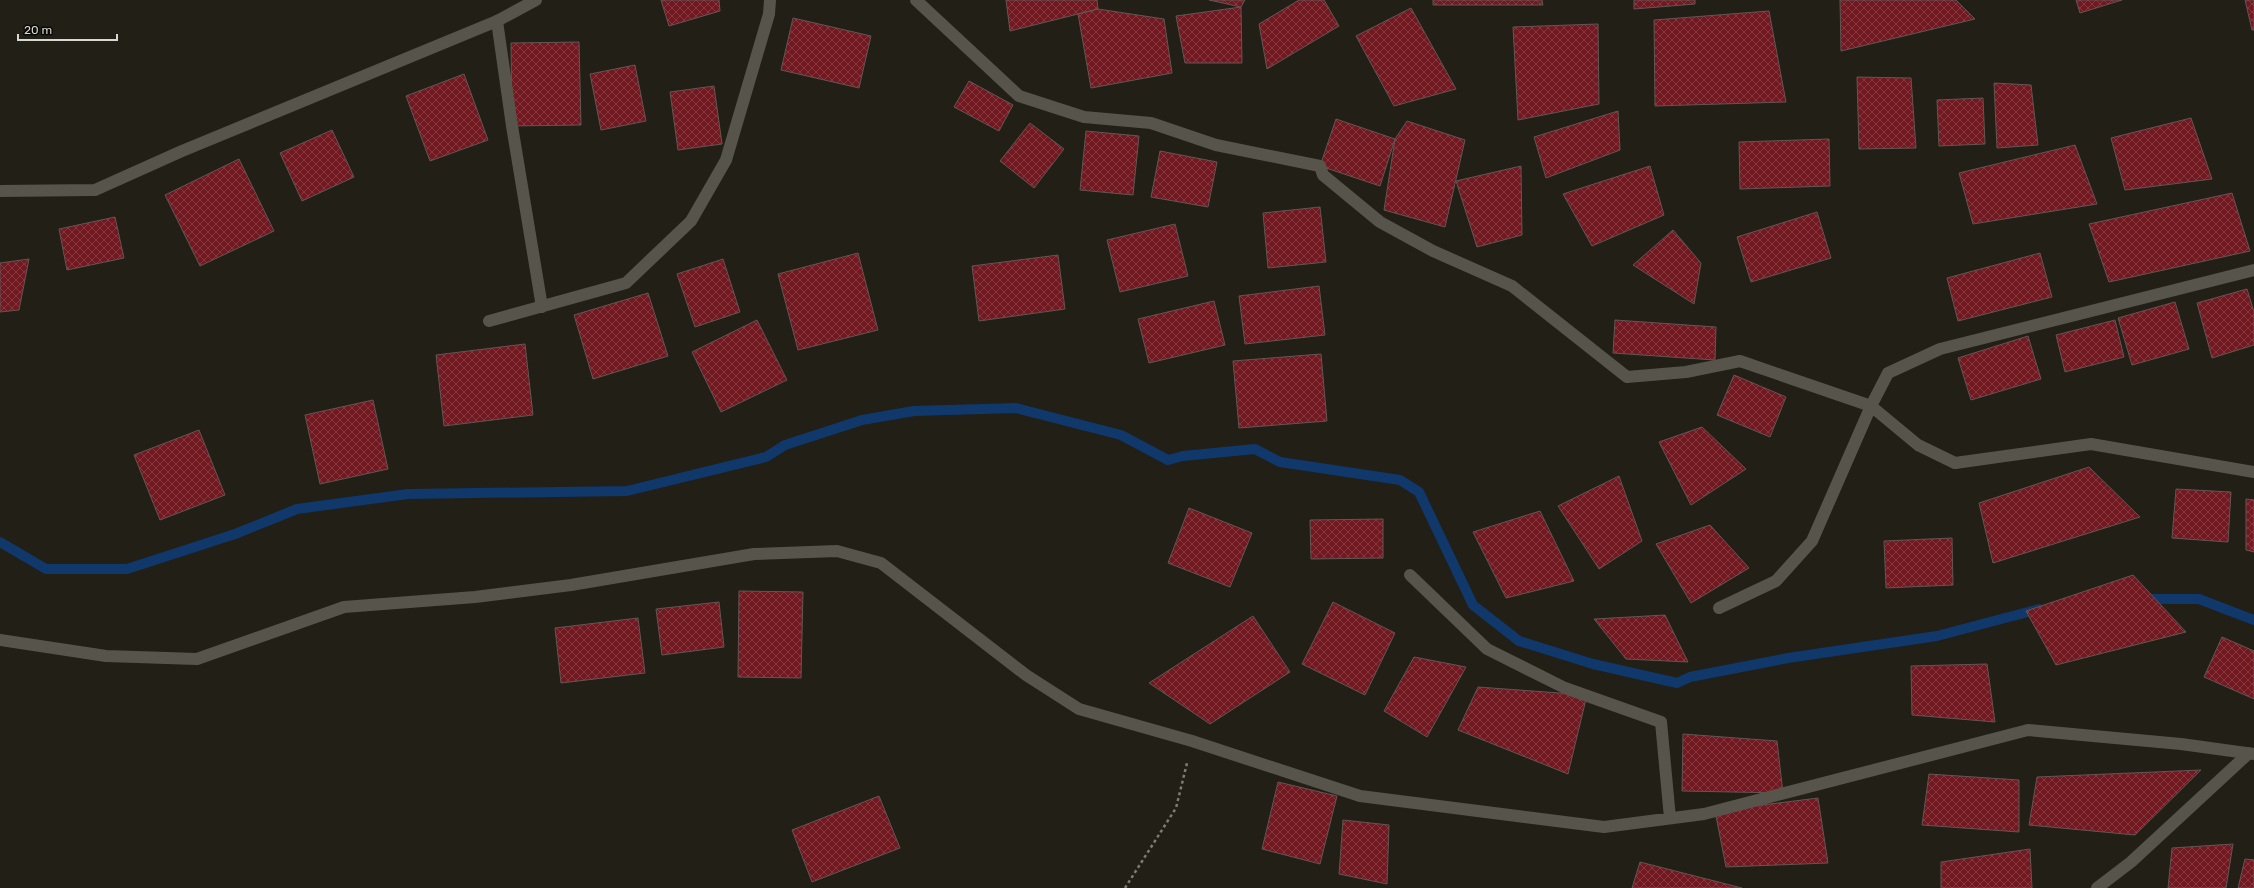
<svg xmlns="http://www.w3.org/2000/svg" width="2254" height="888" font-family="Rubik,sans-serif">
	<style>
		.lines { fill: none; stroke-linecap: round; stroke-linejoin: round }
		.stream { stroke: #10386a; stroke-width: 10 }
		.building { fill: url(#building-cross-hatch); stroke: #625655 }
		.path { stroke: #7e7c75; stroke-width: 2.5; stroke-dasharray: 3 3; stroke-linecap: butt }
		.lane { stroke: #57554b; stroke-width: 12 }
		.street { stroke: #57554b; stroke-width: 12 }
	</style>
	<defs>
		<pattern id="building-cross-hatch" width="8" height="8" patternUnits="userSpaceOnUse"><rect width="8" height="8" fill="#711820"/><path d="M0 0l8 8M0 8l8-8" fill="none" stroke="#84393f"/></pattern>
	</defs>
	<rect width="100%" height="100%" fill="#211f16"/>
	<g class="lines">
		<path class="stream" d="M0 542 46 569H127L235 534 297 509 408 494 627 491 766 457 785 445 862 420 914 411 1016 408 1121 435 1168 460 1183 456 1255 449 1280 462 1400 480 1419 492 1473 605 1519 641 1593 664 1677 683 1690 677 1788 658 1937 636 2039 609
			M2142 599H2199L2254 620"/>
	</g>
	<path class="building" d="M661 0H719L720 11 669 26Z
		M1006 0H1097L1098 9 1010 31Z
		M1209 0H1245L1241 7Z
		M1299 0H1324L1339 26 1267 69 1259 24Z
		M1433 0H1542L1543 5H1433Z
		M1634 0H1695V4L1634 9Z
		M1840 0H1956L1975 19 1841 51Z
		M2076 0H2122L2080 13Z
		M2245 0H2254V30H2252Z
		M1241 7 1242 63H1185L1176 16Z
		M1411 8 1456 89 1394 106 1356 36Z
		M1098 9 1164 19 1172 73 1091 88 1078 14Z
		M1769 11 1786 102 1655 106 1654 20Z
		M793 18 871 36 859 88 781 70Z
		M1598 24 1599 104 1518 120 1513 27Z
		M579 42 581 125 512 126 511 43Z
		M635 65 646 121 601 130 590 74Z
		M464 74 488 140 430 161 406 96Z
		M1857 77 1911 78 1916 148 1859 149Z
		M969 81 1013 105 999 131 954 107Z
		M1994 83 2031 85 2038 145 1997 148Z
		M714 86 722 144 678 150 670 92Z
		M1983 98 1985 144 1939 146 1937 100Z
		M1618 111 1620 150 1546 178 1534 137Z
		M2191 118 2212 179 2125 190 2111 138Z
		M1336 119 1395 139 1380 186 1320 166Z
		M1407 121 1465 140 1445 227 1384 210 1395 139Z
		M1030 123 1064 149 1034 188 1000 161Z
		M332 130 354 177 302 201 280 153Z
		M1086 131 1139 136 1133 195 1080 190Z
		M1829 139 1830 186 1740 189 1739 142Z
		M2075 145 2097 204 1973 224 1959 173Z
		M1160 151 1217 162 1208 207 1151 197Z
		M239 159 274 231 200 266 165 195Z
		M1521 166 1522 235 1477 247 1456 181Z
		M1650 166 1664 215 1592 246 1563 194Z
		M2232 193 2250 251 2109 282 2089 224Z
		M1320 207 1326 262 1268 268 1263 213Z
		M1817 212 1831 258 1751 282 1737 237Z
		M115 217 124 258 67 270 59 229Z
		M1175 224 1188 276 1120 292 1107 240Z
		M1673 230 1701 263 1694 304 1633 265Z
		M858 253 878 330 798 350 778 274Z
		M2040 253 2052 297 1958 321 1947 278Z
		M1058 255 1065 309 979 321 972 266Z
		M29 259 19 310 0 312V263Z
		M723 259 740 312 695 327 677 274Z
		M1319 286 1325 335 1245 344 1239 296Z
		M2247 289 2254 312V345L2212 358 2197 303Z
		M648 293 668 356 593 379 574 315Z
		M1214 301 1225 345 1149 363 1138 319Z
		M2175 302 2189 349 2132 365 2118 318Z
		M757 320 787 380 721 412 692 352Z
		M1615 320 1716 327 1715 360 1613 353Z
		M2115 320 2124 357 2065 372 2056 335Z
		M2028 336 2041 379 1971 400 1958 358Z
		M525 344 533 415 444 426 436 355Z
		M1321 354 1327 421 1239 428 1233 361Z
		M1734 375 1786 397 1770 437 1717 415Z
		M373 400 388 469 320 484 305 415Z
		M1702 427 1746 469 1691 505 1659 442Z
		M199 430 225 495 160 520 134 455Z
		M2089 467 2140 517 1993 563 1979 503Z
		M1619 476 1642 541 1599 569 1558 506Z
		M2176 489 2231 492 2228 542 2172 538Z
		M2246 499 2254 500V552L2246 550Z
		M1189 508 1252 533 1230 587 1168 563Z
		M1540 511 1574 581 1506 598 1473 532Z
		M1383 519V558L1311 559 1310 520Z
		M1710 525 1749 568 1691 603 1656 544Z
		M1952 538 1953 585 1886 588 1884 541Z
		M2133 575 2186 632 2056 665 2026 611Z
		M739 591 803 592 801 678 738 677Z
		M719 602 724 647 662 655 656 609Z
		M1333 602 1395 633 1365 695 1302 664Z
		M1665 615 1688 662 1626 659 1594 619Z
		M1253 616 1290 672 1210 724 1149 683Z
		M638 618 645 673 561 683 555 628Z
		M2222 637 2254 651V699L2204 677Z
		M1414 657 1466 667 1427 737 1384 711Z
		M1987 664 1995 722 1912 715 1911 666Z
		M1478 687 1587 695 1568 774 1458 730Z
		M1683 734 1777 741 1783 793 1682 791Z
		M2201 770 2135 835 2029 825 2037 777Z
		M1929 774 2019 780V832L1922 825Z
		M1278 782 1337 796 1320 864 1262 849Z
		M879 796 900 848 812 882 792 830Z
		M1818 798 1828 863 1726 867 1715 811Z
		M1343 820 1389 825 1387 884 1339 874Z
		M2233 844 2226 888H2168L2172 848Z
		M2030 849 2032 888H1941V862Z
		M2245 859 2254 860V888H2238Z
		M1640 862 1742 888H1632Z"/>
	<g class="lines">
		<path class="path" d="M1125 888 1176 808 1187 763"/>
		<path class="lane" d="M497 21 512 126 542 307
			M489 321 626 283 691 221 726 160 769 14 770 0"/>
		<path class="street" d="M916 0 1019 96 1084 117 1151 123 1216 145 1320 166 1323 175 1380 222 1433 251 1512 286 1627 377 1686 372 1740 361 1871 406 1918 445 1955 463 2091 444 2254 472
			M0 191 95 190 182 151 497 21 536 0
			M1410 575 1487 649 1565 688 1661 722 1670 818
			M1719 608 1776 581 1812 541 1871 406 1888 373 1940 349 2254 270
			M0 640 106 656 197 659 344 607 475 597 571 585 754 554 837 551 881 563 1026 675 1079 709 1192 741 1360 796 1604 827 1704 814 2028 730 2181 744 2254 754
			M2097 888 2131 862 2249 753"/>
	</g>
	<path d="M18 34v6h99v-6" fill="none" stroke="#d8d7d1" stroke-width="2"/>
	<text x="24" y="34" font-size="12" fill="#d8d7d1" stroke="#090906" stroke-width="3" paint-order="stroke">20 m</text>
</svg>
